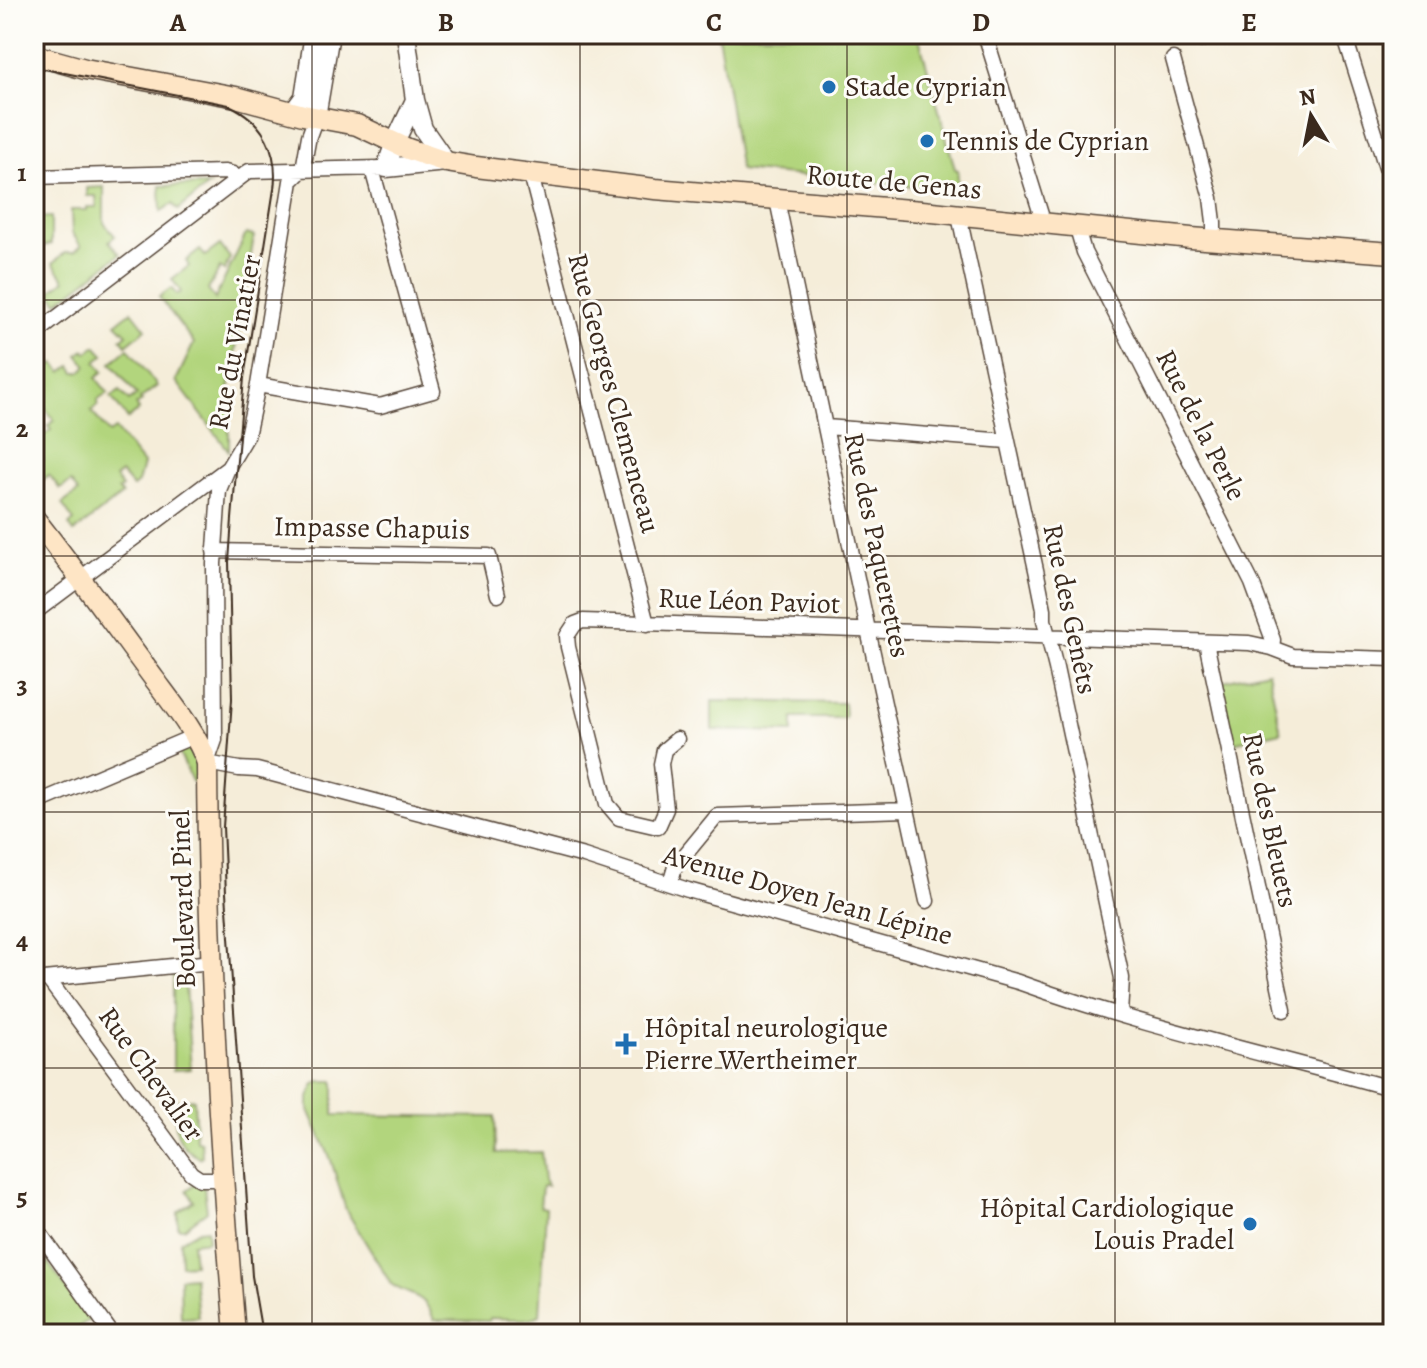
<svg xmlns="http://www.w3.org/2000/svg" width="1427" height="1368" font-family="Alegreya,serif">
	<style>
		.green { fill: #b2d57d; stroke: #76804e; stroke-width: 2 }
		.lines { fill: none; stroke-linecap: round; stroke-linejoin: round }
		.minor-casing { stroke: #57473a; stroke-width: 17 }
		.tertiary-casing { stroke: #57473a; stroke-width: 21 }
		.secondary-casing { stroke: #57473a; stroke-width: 23 }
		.minor { stroke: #fff; stroke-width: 14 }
		.tertiary { stroke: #fff; stroke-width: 18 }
		.secondary { stroke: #fee5c5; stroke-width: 20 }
		.tram { stroke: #3b2a1e; stroke-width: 2 }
		.grid { fill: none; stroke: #3b2a1e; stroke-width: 2; stroke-opacity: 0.55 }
		.poi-dot { fill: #1f6fb2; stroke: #fdfcf7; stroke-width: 3 }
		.labels { text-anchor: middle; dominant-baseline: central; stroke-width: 6; stroke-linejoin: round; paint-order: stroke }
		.poi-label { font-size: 28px; fill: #3b2a1e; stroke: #fdfcf7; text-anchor: start }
		.street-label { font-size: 28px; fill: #3b2a1e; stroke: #fdfcf7 }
		.neatline { fill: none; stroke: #3b2a1e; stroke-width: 3 }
		.grid-label { font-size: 26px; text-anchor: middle; font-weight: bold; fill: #3b2a1e }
	</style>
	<rect width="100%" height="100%" fill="#fdfcf7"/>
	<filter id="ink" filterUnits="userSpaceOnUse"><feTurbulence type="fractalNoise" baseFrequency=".0125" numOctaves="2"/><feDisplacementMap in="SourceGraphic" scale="16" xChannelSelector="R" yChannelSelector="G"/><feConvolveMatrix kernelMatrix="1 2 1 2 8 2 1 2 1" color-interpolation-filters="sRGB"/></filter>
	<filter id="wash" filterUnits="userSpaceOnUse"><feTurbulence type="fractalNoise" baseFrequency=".006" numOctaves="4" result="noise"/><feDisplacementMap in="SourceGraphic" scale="32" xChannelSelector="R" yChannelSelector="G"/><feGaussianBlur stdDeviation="1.8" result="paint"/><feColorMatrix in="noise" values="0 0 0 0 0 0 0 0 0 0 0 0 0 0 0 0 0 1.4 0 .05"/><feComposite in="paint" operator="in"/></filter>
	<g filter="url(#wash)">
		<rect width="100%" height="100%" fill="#f5edd9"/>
		<path class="green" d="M718 34H918L955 169 958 170 957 191 740 170Z
			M209 185 178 210 173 204 161 211 160 186Z
			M104 187V223L115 236 109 241 120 254 58 302 50 292 65 280 53 263 66 252H74L81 246 72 233 71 210H87V207H97L96 196H87V188Z
			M51 217V244L34 249V218Z
			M246 234 254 236 229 391V451L176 381 194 343 159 297 171 288 177 295 181 292 172 279 189 266 186 261 200 250 205 256 220 245 230 258 224 271 220 268 208 290 215 299Z
			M132 311 146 329 126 345 121 339 127 334 116 323Z
			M96 346 104 355 96 362 103 372 96 378 108 393 98 400V405L91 411 109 433 115 429 143 464 138 483 133 487 121 473 115 478 122 487 118 490 122 495 74 532 69 525 74 521 62 504 78 492 71 482 60 489 49 475 34 487V467L43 460 35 449 41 444 34 435V422L44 435 51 430 48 426 54 420 34 394V389L36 386 34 383V375L36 377 55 363 62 372 71 366 75 372H81L87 366 78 355 84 350 87 353Z
			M128 348 157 386 140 399 142 401 136 405 139 410 128 419 111 397 120 391 129 401 137 395 111 363Z
			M1268 671 1281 732 1233 743 1219 682Z
			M712 701 844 703 845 718H793V732L712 730Z
			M187 750H191L198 762 197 785 192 781 179 753Z
			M187 975 188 985 185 986 191 1069 173 1070V976Z
			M320 1081H334V1115L495 1117 496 1153 541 1152 544 1180 547 1186H542L540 1207 546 1208 540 1315C526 1322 506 1318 490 1318L489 1321 434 1320C423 1290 412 1299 391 1284L346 1210 331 1160 309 1110V1098L314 1085Z
			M194 1099 196 1141 201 1142 202 1156 200 1158C174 1145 175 1127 175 1101Z
			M195 1184 204 1187 207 1211 184 1228H178V1212L194 1201 187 1190Z
			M207 1229 208 1241 192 1243 194 1264 181 1265 180 1241 199 1230Z
			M34 1243 89 1320 68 1334H34Z
			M194 1277 198 1317 181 1318 180 1278Z"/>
	</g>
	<g filter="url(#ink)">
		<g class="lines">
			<g class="minor-casing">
				<path id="minor" d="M985 34 1044 224
					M1199 34 1201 40
					M1344 34 1393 190
					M1173 59 1211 198 1214 222V240
					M303 169 291 181 258 385 247 436 229 466 219 490 214 564 215 740 207 763 239 769 257 770 584 856 688 890 1018 982C1140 1026 1268 1054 1393 1089
					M303 169 309 136 316 117
					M531 175 647 624
					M34 177 225 172 233 174 237 179
					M777 200 868 630 927 901
					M959 216 1038 579 1044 609V620L1056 668 1122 978 1120 1015
					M1077 228 1084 252 1252 583 1273 640 1272 648
					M34 335 249 171 382 168
					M258 385 380 406 433 391 372 169
					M826 427 1007 441
					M214 551 489 556 498 595
					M34 613 229 467
					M1206 642 1284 1010
					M677 739 664 750 661 764 666 809 658 827 619 818 607 804 568 647 567 636 575 624 583 621 1249 643 1272 648 1293 656 1393 659
					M34 804 194 736
					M670 884 675 867 717 816 907 810
					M48 979 191 1173 200 1179H223
					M34 980 212 962
					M34 1225 112 1334"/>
			</g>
			<g class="tertiary-casing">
				<path id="tertiary" d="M406 34 415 100 423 129 446 162 386 168 395 142 415 100
					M293 112 304 97 314 34
					M316 117 330 34"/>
			</g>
			<g class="secondary-casing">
				<path id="secondary" d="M34 55 85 69 236 97 303 115 357 125 408 149 446 162 476 167 655 189 922 211 1191 238 1393 253
					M34 518C76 571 115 626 155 680 172 703 199 737 207 763 208 953 219 1144 235 1334"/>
			</g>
			<use href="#minor" class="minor"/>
			<use href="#tertiary" class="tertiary"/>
			<use href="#secondary" class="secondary"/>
			<path class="tram" d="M34 67 229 105C264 121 279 152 274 189L244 378 232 519 229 562 232 699 223 827 226 893 252 1276 262 1334"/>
		</g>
	</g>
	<path class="grid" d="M312 34V1334M580 34V1334M847 34V1334M1115 34V1334M34 300H1393M34 556H1393M34 812H1393M34 1068H1393"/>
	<g class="poi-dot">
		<circle cx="829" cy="87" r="8"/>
		<circle cx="927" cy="141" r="8"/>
		<path d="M622 1032h8v8h8v8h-8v8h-8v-8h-8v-8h8z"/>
		<circle cx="1250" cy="1224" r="8"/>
	</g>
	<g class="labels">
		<g class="poi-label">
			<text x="845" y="87">Stade Cyprian</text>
			<text x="943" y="141">Tennis de Cyprian</text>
			<text x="644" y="1028">Hôpital neurologique<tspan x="644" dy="32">Pierre Wertheimer</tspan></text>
			<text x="1234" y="1208" text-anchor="end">Hôpital Cardiologique<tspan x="1234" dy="32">Louis Pradel</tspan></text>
		</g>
		<g class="street-label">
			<text transform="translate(894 182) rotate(5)">Route de Genas</text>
			<text transform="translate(235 342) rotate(-79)">Rue du Vinatier</text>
			<text transform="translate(614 393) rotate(75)">Rue Georges Clemenceau</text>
			<text transform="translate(1201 425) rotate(63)">Rue de la Perle</text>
			<text transform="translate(372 528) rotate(1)">Impasse Chapuis</text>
			<text transform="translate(877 545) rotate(78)">Rue des Paquerettes</text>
			<text transform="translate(749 601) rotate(2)">Rue Léon Paviot</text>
			<text transform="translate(1070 609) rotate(78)">Rue des Genêts</text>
			<text transform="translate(1270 820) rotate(78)">Rue des Bleuets</text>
			<text transform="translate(808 895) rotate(16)">Avenue Doyen Jean Lépine</text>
			<text transform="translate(183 899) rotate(-92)">Boulevard Pinel</text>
			<text transform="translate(151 1074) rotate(54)">Rue Chevalier</text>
		</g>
	</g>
	<rect width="1427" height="1368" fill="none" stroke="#fdfcf7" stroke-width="88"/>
	<g transform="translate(1311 116) rotate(350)" stroke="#fdfcf7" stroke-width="6" paint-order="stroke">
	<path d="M0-6L14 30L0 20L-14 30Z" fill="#3b2a1e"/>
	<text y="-12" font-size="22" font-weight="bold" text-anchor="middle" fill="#3b2a1e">N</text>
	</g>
	<rect x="44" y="44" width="1339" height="1280" class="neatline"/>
	<g class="grid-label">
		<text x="178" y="31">A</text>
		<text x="446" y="31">B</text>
		<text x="714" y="31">C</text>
		<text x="981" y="31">D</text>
		<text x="1249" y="31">E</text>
		<text x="22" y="181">1</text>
		<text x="22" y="437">2</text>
		<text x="22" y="693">3</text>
		<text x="22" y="949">4</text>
		<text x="22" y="1205">5</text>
	</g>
</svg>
